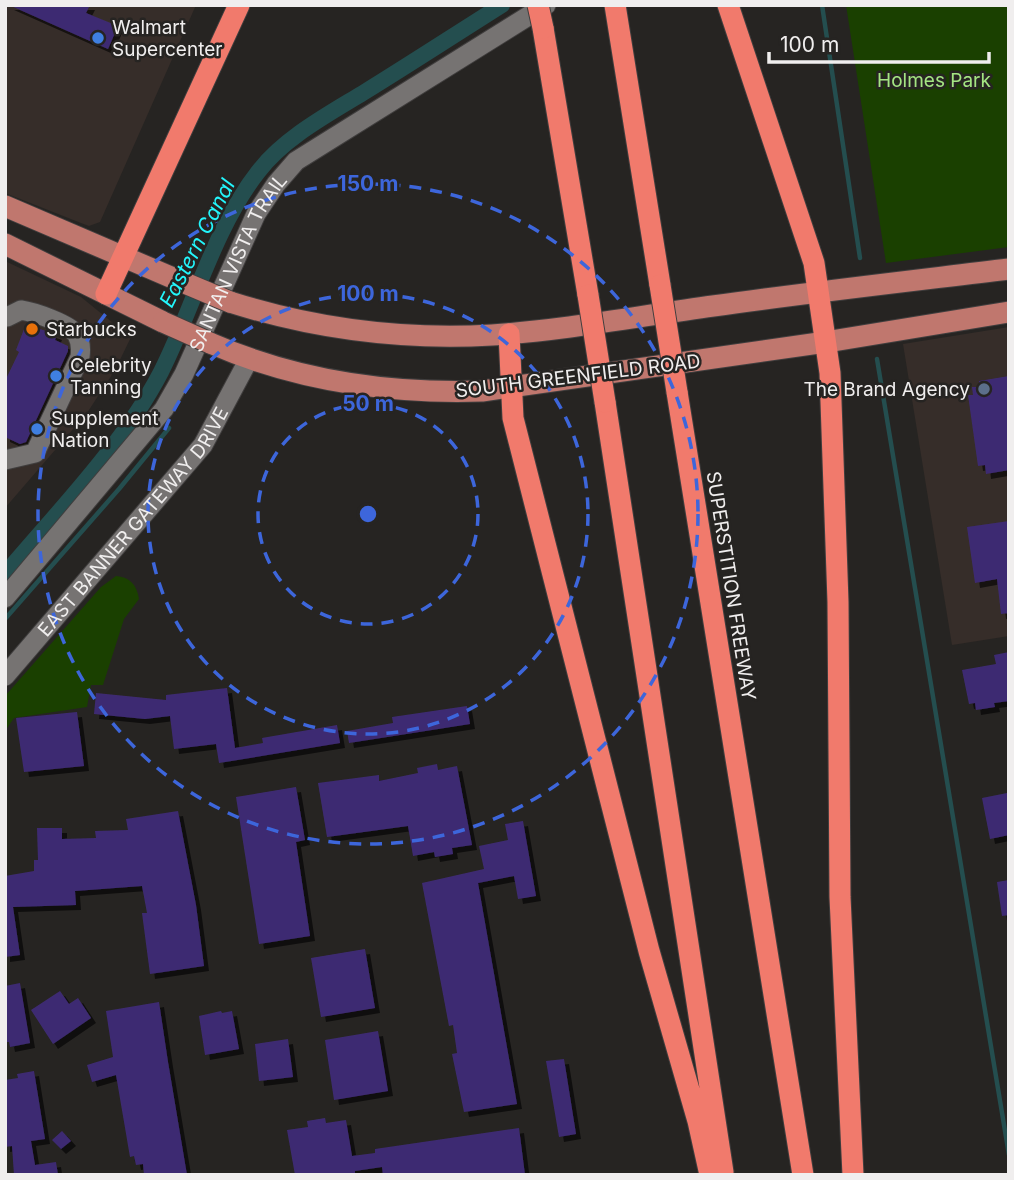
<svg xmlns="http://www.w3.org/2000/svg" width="1014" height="1180" font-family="Inter,sans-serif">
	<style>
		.built { fill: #362d29 }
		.green { fill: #1a4000 }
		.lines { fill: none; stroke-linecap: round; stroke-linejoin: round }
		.stream { stroke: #244e4f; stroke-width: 4.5 }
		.canal { stroke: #244e4f; stroke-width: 16 }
		.building { fill: #3e2b72; filter: url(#shadow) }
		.minor-casing { stroke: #403e3e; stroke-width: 21 }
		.major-casing { stroke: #403e3e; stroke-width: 23 }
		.highway-casing { stroke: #403e3e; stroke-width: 23 }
		.minor { stroke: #767372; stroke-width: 19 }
		.major { stroke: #c0776e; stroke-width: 21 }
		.highway { stroke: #f17a6c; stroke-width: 21 }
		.major-bridge-casing { stroke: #403e3e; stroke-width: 23; stroke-linecap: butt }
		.highway-bridge-casing { stroke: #403e3e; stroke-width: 23; stroke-linecap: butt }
		.major-bridge { stroke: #c0776e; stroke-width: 21 }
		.highway-bridge { stroke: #f17a6c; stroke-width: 21 }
		.ring { fill: none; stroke: #3d66db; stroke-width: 3.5; stroke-dasharray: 12 9 }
		.shop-dot { fill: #3f7fe0; stroke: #262422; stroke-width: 2.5 }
		.food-dot { fill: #e8710a; stroke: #262422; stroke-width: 2.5 }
		.service-dot { fill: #5c6f8a; stroke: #262422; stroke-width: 2.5 }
		.labels { text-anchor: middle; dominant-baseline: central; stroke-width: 5; stroke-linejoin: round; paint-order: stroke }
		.poi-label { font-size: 19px; fill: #f0eeee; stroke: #262422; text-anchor: start }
		.park-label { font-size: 19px; fill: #a4e582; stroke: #262422 }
		.street-label { font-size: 19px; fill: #f0eeee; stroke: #262422 }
		.water-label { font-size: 21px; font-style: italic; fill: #23f6fc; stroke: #262422 }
		.centre { fill: #3d66db; stroke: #262422; stroke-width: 3.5 }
		.ring-label { font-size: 21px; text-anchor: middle; font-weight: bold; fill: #3d66db; stroke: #262422; stroke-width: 5; stroke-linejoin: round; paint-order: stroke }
	</style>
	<defs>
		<filter id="shadow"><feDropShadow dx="5" dy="5" stdDeviation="0" flood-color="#0009"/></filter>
	</defs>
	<rect width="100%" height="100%" fill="#262422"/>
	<path class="built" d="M5 5H196L100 222 89 226 81 223 5 193Z
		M5 261 81 297 113 323 134 331 115 370 87 413 5 508Z
		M1009 327V636L952 645 903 344Z"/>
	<path class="green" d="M846 5H1009V247L886 263Z
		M116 576C130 577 137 585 139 599L124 619 103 685H91L87 707 14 718 5 731V696L101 587Z"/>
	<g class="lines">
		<path class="stream" d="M822 5 860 258
			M877 359 1009 1155
			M5 619 119 489 169 428"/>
		<path class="canal" d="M5 574C58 511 123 445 161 372 193 309 214 228 258 172 284 138 327 115 363 93 410 64 456 34 502 5"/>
	</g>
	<path class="building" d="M9 5H90L86 13 118 26 108 49Z
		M26 324 57 335 55 340 68 346V351L26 442 20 444 5 437V381L19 352 16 350Z
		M1009 376V470L986 474 985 465 978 466 968 395H973L972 387H979V381Z
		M1009 521V613L1001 614 997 579 975 583 967 527Z
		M1009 652V701L994 703 995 707 976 710 975 703 969 704 962 670 996 664 994 655Z
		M227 688 235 748 263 743 262 738 337 725 340 743 219 763 216 744 174 749 170 716 145 719 94 714 96 693 166 700V695Z
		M467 706 470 724 349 743 347 731 393 723 392 717Z
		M77 712 84 766 24 772 16 718Z
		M437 764 438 770 457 766 472 845 452 848 453 854 435 857 434 852 413 856 408 826 327 837 318 783 379 775V781L418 773 417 768Z
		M296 787 305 840 296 842 310 936 259 944 236 797Z
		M1007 793 1009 835 990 839 982 798Z
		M178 811 196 905 204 966 150 974 142 913H147L142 886 75 891 76 905 13 907 20 955 5 957V876L34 871V860H38L37 828H62V839L96 838 95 831 128 830 126 819Z
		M523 821 536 896 518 899 514 876 478 883 517 1104 464 1112 452 1054 457 1053 453 1025 449 1026 422 883 484 869 479 846 508 840 505 824Z
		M1009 880V915L1002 916 997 882Z
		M365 949 375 1008 321 1017 311 958Z
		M20 983 30 1043 10 1047 9 1042H5V986Z
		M60 991 69 1004 78 998 91 1018 53 1044 31 1010Z
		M159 1002 168 1062 187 1175H144L143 1164 136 1165 134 1156 130 1157 116 1075 92 1082 87 1065 113 1057 106 1011Z
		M221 1011 222 1013 232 1011 239 1049 205 1055 199 1016Z
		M378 1031 388 1091 334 1100 325 1040Z
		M288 1039 293 1077 259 1081 255 1044Z
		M564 1059 576 1134 559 1137 546 1061Z
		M34 1071 45 1139 31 1141 35 1165 56 1162 58 1175H14L12 1146 5 1147V1080L18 1078 17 1074Z
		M325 1118 326 1123 346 1120 352 1156 375 1153V1149L519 1128 525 1175H383L382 1167 355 1171V1175H295L287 1130 308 1127 307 1121Z
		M62 1131 71 1141 61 1149 52 1140Z"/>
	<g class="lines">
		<g class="minor-casing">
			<g id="minor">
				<path d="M5 460 35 453 80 357C81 350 81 342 77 335 70 324 34 312 21 310L7 317"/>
				<path id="s1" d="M5 598 164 409 184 374 256 214 276 184 296 161 546 5"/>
				<path id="s2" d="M5 676 203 445 249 359"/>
			</g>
		</g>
		<g class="major-casing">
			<path id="major" d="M5 206 180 281
				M5 244 163 322
				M230 302C315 329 404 340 492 335 566 330 640 316 713 306 812 292 910 281 1009 269
				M210 343C297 381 388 394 482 391L826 342 1009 312"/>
		</g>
		<g class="highway-casing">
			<path id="highway" d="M615 5 660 285
				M728 5 814 263 830 373 838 602 840 897 853 1175
				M543 28 588 295
				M106 294 239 5
				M509 334 513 418 649 951 698 1121 710 1175
				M677 392 803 1175
				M605 402 723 1172"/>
		</g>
		<use href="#minor" class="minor"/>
		<use href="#major" class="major"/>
		<use href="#highway" class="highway"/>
		<g class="major-bridge-casing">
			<path id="major-bridge" d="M180 281 230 302
				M163 322 210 343"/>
		</g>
		<g class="highway-bridge-casing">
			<path id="highway-bridge" d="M538 5 543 28
				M660 285 677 392
				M588 295 605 402"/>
		</g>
		<use href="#major-bridge" class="major-bridge"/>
		<use href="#highway-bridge" class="highway-bridge"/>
	</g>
	<g class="ring">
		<circle cx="368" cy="514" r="110"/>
		<circle cx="368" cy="514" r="220"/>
		<circle cx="368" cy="514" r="330"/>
	</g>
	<g class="shop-dot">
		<circle cx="98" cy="38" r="7"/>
		<circle cx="56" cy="376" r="7"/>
		<circle cx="37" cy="429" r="7"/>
	</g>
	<circle class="food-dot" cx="32" cy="329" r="7"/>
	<circle class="service-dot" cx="984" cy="389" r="7"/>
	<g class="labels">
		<g class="poi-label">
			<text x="112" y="27">Walmart<tspan x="112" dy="22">Supercenter</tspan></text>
			<text x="46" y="329">Starbucks</text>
			<text x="70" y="365">Celebrity<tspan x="70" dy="22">Tanning</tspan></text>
			<text x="970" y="389" text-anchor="end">The Brand Agency</text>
			<text x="51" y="418">Supplement<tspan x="51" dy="22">Nation</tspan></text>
		</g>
		<g class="park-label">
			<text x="934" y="80">Holmes Park</text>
		</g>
		<g class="street-label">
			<text stroke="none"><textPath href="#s1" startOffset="411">SANTAN VISTA TRAIL</textPath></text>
			<text transform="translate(578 376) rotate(-7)">SOUTH GREENFIELD ROAD</text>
			<text stroke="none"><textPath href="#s2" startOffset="201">EAST BANNER GATEWAY DRIVE</textPath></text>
			<text transform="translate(731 586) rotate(81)">SUPERSTITION FREEWAY</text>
		</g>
		<g class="water-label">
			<text transform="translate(197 243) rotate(-63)">Eastern Canal</text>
		</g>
	</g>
	<circle cx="368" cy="514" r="10" class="centre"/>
	<g class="ring-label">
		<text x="368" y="191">150 m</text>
		<text x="368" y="301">100 m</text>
		<text x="368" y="411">50 m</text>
	</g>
	<rect width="1014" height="1180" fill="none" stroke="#f0eeee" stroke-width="14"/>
	<path d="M769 52v10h220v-10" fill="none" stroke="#f0eeee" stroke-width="3.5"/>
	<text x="780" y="52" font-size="21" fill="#f0eeee" stroke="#262422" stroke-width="5" paint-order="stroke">100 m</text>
</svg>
